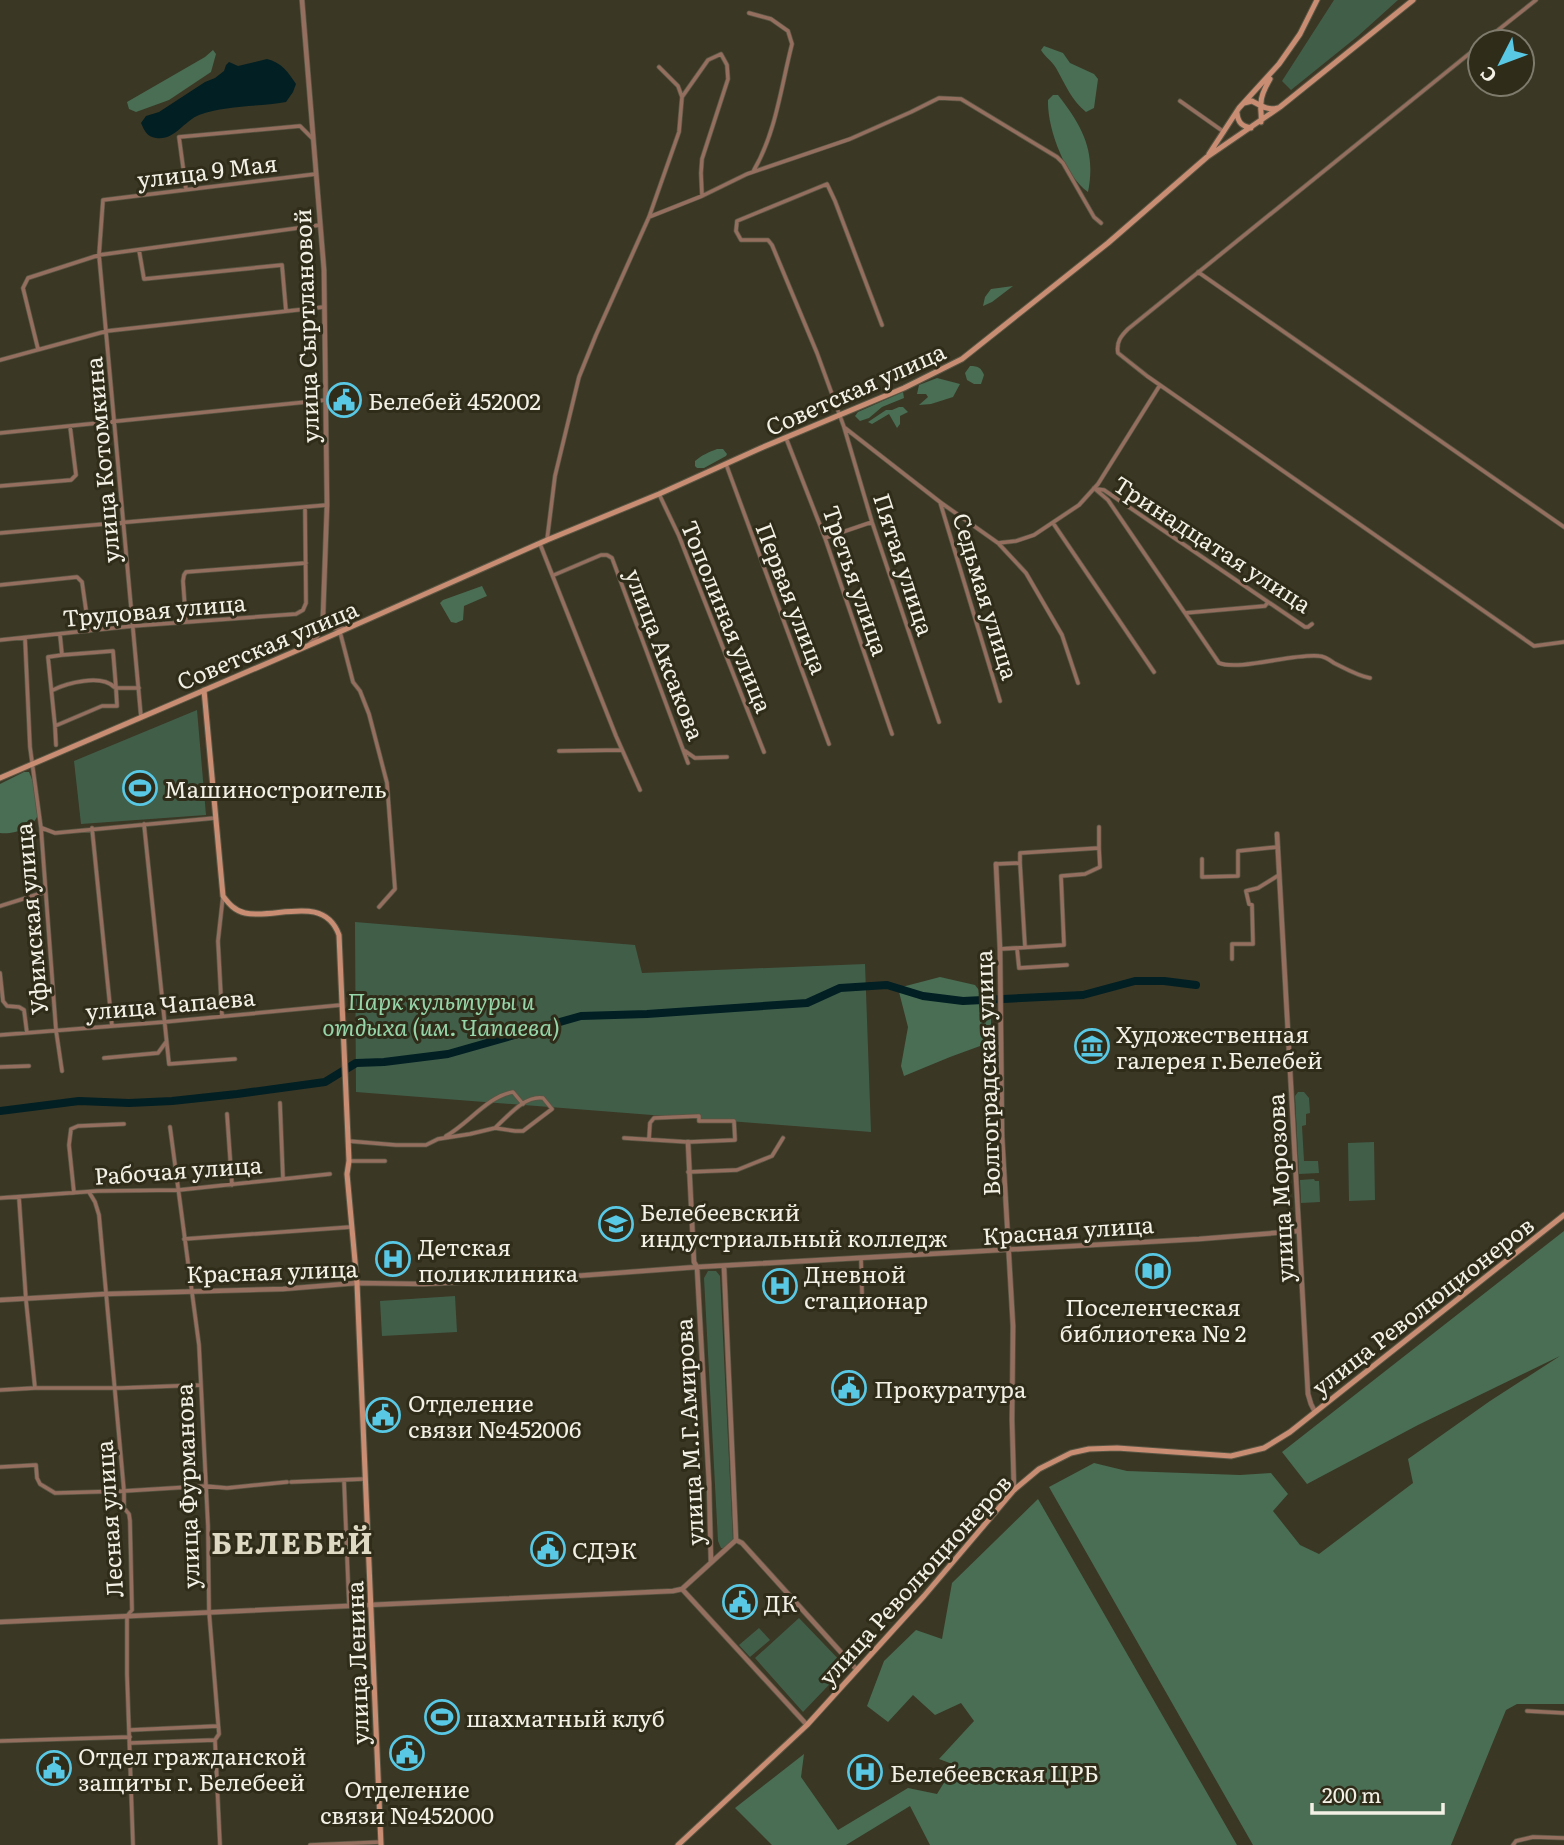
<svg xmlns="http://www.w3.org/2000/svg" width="1564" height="1845" font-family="Literata,serif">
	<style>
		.green { fill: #415e49 }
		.forest { fill: #496e54 }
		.water { fill: #021f23 }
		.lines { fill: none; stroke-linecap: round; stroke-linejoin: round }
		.river { stroke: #021f23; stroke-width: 8 }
		.minor-casing { stroke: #585543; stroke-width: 5 }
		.tertiary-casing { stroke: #585543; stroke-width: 6 }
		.secondary-casing { stroke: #585543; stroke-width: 7 }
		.minor { stroke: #946e5e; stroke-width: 3.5 }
		.tertiary { stroke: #946e5e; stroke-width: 4.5 }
		.secondary { stroke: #c88d73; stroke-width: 5 }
		.labels { text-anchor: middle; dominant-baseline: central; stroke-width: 6; stroke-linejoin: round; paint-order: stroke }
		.street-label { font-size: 23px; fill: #f3f1e6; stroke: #302c1a }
		.poi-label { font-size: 23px; fill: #f3f1e6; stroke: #302c1a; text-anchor: start }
		.park-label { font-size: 23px; font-style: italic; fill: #95d5a8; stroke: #302c1a }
		.district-label { font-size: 30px; font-weight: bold; letter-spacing: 2px; fill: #ddd9c2; stroke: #302c1a }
	</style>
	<rect width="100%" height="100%" fill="#3a3724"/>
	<path class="green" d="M1334 0H1398L1358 36 1291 90 1282 81Z
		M197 710 206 815 81 824 74 761Z
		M355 922 635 945 642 973 865 964 871 1132 356 1092Z
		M1298 1092H1304L1309 1098 1310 1113 1306 1114V1125L1302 1126 1304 1161H1318L1319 1173 1299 1174 1295 1096Z
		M1374 1142 1375 1200 1349 1201 1348 1143Z
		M1314 1179 1315 1181H1319L1320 1202 1301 1203 1300 1180Z
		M708 1271H716L720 1276 733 1541 728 1548H721L718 1541 704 1278Z
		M455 1296 457 1332 382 1336 380 1301Z
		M799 1618 846 1667 803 1712 755 1658Z
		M759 1628 770 1640 750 1657 739 1645Z"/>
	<path class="forest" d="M1044 46 1063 53 1070 63 1094 74 1098 79 1094 108 1086 112C1072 101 1065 84 1056 68 1052 61 1045 57 1041 50Z
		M213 50 216 54 211 72 169 100 136 112 129 109 127 102 205 57Z
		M1053 95H1058C1083 127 1096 152 1088 192 1065 176 1047 128 1048 100Z
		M1013 286 992 302 983 306 985 297 991 289Z
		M970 366C979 366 981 368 984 375L981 384H974L967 380 965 373Z
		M937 378 960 384 953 397 931 404 919 405 928 397 926 394H917L919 385Z
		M903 392 904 398 882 407 869 418 860 421 855 416 858 412Z
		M812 406 818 407V413L801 423H796V417Z
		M899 407H903L908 412 900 416V424L897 428 889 414 872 424 868 422 886 410H892Z
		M717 449H723L727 454 726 456 704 468H697L695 466V461C702 455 709 452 717 449Z
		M482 586 487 596 464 606 463 620 456 623 451 622 440 603 443 600Z
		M24 772H29C34 783 39 800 38 813 36 828 13 835 0 833V784Z
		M940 977 975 985 991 1006V1042L950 1057 904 1076 901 1066 908 1027 898 988Z
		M1564 1231V1704H1517L1506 1710 1451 1845H1253L1049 1487 1094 1463 1127 1471 1240 1475 1271 1473 1288 1494 1273 1511 1300 1545 1319 1554 1413 1483 1408 1459 1490 1401 1560 1356 1418 1425 1307 1484 1282 1452Z
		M1038 1499 1237 1845H930L910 1806 846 1845H772L735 1808 804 1754 801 1777 838 1830 908 1788 937 1794 955 1765 939 1759 974 1721 961 1703 935 1715 913 1695 888 1722 867 1706 884 1661 916 1630 942 1639 952 1583Z"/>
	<path class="water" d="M267 59C281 62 289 73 296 84L293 92 286 102C257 107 226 105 199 115 184 121 174 141 156 138 147 137 144 130 141 123L146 116 159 112 205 82 215 78 224 71 226 65 229 62 238 66Z"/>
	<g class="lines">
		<path class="river" d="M0 1111 79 1101 129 1103 172 1101 237 1094 325 1082 356 1063 384 1062 448 1054 581 1016 647 1014 807 1003 840 988 887 985 923 996 963 1001 1083 995 1135 981H1164L1196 985"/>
		<g class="minor-casing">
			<path id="minor" d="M749 13 771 19 788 31 792 44C781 87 776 132 754 170
				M1483 42 1536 0
				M1480 45 1128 329C1121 336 1116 342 1118 353L1147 376 1534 646 1564 642
				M682 97 708 60 721 54 727 65 728 79 702 159 701 173 702 196
				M1180 101 1224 132
				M186 189 179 137 300 126 313 139
				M649 217 702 196 747 174 850 139 911 112 939 98 961 99 1057 157 1063 163 1094 217 1101 223
				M139 250 144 279 282 265 286 311
				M1198 272 1564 527
				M882 325 835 201 827 184 737 221 736 231 741 240H768L772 245 817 353 844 427 872 522 939 722
				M38 349 23 288 28 278 99 255 320 225
				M0 360 107 331 324 307
				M845 428 940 502 998 543 1026 573 1062 635 1078 683
				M0 433 326 400
				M786 438 825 538 892 734
				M726 464 829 744
				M0 486 71 480 76 475 70 426
				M1094 488 1108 500 1219 663C1240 671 1294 653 1319 656 1324 656 1330 660 1334 663 1346 669 1358 676 1370 678
				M1096 489 1104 490 1305 627H1308L1312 624
				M659 494 679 536 764 752
				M940 502 1000 701
				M1053 523 1154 672
				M0 533 327 505
				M825 538 872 522
				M547 540 555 476 579 377 596 335 649 217 679 132 682 97 678 86 659 67
				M998 543 1016 541 1034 535 1079 505 1098 484 1160 385
				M540 544 616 736 640 790
				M554 575 601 555H607L612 558 688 763
				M0 585 77 577 82 582 89 631
				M1185 613 1265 606 1268 602
				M186 622 183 581 184 575 186 572 306 563
				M340 632 353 682 360 691 369 714 387 783 395 889 379 907
				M60 635 62 655 48 657 55 726 102 706H117L116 688H139
				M25 638 30 747 41 828 56 1030 62 1071
				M0 640 133 626 296 614 303 610 306 603 305 507
				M62 655 113 651 116 688
				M53 690C67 683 101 674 114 687
				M141 717 99 255 103 200 316 174
				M55 726 56 745
				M559 751 622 750
				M685 751 695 758 727 757
				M144 824 169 1064 235 1059
				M42 828 55 833 215 818
				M92 828 112 1026
				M1202 859V877L1238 876V851L1278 847
				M1020 863 1025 947
				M996 864 1020 863V853L1099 848V827
				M0 906 45 892
				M1017 948 1019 968 1067 965
				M1000 949 1064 945 1061 876 1085 874 1100 867 1099 848
				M1232 959V944H1253L1252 905 1249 904 1246 891 1258 888 1279 875
				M0 973 3 1001 7 1006 19 1007 24 1010 27 1033
				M222 1016 218 941 223 896
				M0 1035 164 1022 341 1005
				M104 1058 158 1053 166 1042
				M0 1067 29 1066
				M227 1114 232 1185
				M170 1127 199 1345 208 1526 209 1611 219 1734 215 1740 220 1845
				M446 1136C468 1124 488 1096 513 1092L523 1104
				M624 1138 688 1142 735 1140 734 1121H699V1116L654 1118 650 1123 649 1139
				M348 1141 396 1145H426L438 1139 470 1134 495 1128 515 1131H523L552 1109 543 1098C525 1095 508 1116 495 1128
				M349 1161H385
				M688 1172 737 1170 772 1156 783 1138
				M283 1179 330 1174
				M89 1192 95 1202 99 1215 124 1491V1508L129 1514 130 1521 132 1610 127 1616V1674L133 1845
				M74 1193 69 1145 71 1129 78 1126 124 1124
				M0 1198 97 1191 179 1190 283 1179 280 1103
				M19 1198 26 1300 35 1388
				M184 1239 351 1227
				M861 1259 862 1293
				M0 1390 35 1388H121L200 1385
				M0 1467 36 1465 37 1478 40 1484 55 1493 124 1491 205 1486 227 1488 287 1482
				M344 1480 349 1605
				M291 1482 364 1479
				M1527 1711 1564 1713
				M130 1730 218 1726
				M0 1741 130 1737
				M130 1743 215 1740
				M310 1845 381 1842
				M1513 1845 1516 1841 1533 1837 1564 1838"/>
		</g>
		<g class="tertiary-casing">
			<path id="tertiary" d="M302 0 324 270 327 505 323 616 317 636 309 645
				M323 617 334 628 344 629
				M1277 834 1308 1394 1311 1404 1315 1412
				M996 864 1000 949 1002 1136 1013 1326 1012 1420 1014 1490
				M688 1142 694 1262 697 1267 709 1483 711 1562
				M724 1267 736 1540
				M0 1300 105 1294 283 1289 357 1283 424 1284 548 1278 697 1267 1199 1239 1299 1231
				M736 1540 742 1543 857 1670
				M682 1589 807 1725
				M0 1622 673 1591 682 1589 736 1540"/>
		</g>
		<g class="secondary-casing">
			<path id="secondary" d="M1244 103 1252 101C1260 105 1268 111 1277 108
				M1237 113C1238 123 1242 126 1251 128
				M1261 122C1262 114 1260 110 1261 103 1261 94 1266 86 1270 79
				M1209 154 1239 108 1279 64 1300 34 1317 0
				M204 690 223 896C229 904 235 911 245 913 275 920 324 893 339 935L349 1161 347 1174 357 1283 381 1845
				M0 778 319 641 547 540 659 494 761 448 904 388 962 359 1108 243 1207 157 1280 107 1413 0
				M678 1845 807 1725 924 1596 1014 1490 1039 1469 1071 1453 1089 1449 1117 1448 1231 1456 1264 1448 1290 1432 1564 1215"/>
		</g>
		<use href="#minor" class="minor"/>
		<use href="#tertiary" class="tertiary"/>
		<use href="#secondary" class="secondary"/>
	</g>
	<defs>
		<g id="civic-ring" transform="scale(1.75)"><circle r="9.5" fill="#302c1a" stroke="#58c8e4" stroke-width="1.5"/><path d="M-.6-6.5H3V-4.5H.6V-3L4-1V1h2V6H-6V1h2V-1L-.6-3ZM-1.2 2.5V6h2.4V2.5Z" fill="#58c8e4"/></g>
		<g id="stadium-ring" transform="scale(1.75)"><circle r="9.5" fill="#302c1a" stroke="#58c8e4" stroke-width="1.5"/><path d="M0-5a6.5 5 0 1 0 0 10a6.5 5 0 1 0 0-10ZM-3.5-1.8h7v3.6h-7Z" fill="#58c8e4"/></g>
		<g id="museum-ring" transform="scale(1.75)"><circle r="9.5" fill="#302c1a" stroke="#58c8e4" stroke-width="1.5"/><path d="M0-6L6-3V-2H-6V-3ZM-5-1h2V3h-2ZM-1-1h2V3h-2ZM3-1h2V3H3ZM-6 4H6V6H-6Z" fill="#58c8e4"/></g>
		<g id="university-ring" transform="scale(1.75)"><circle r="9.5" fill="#302c1a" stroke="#58c8e4" stroke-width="1.5"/><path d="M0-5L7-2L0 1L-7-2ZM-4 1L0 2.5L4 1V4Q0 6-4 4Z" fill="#58c8e4"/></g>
		<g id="hospital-ring" transform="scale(1.75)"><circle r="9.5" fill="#302c1a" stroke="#58c8e4" stroke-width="1.5"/><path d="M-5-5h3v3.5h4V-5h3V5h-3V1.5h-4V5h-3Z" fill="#58c8e4"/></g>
		<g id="library-ring" transform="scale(1.75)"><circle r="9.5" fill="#302c1a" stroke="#58c8e4" stroke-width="1.5"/><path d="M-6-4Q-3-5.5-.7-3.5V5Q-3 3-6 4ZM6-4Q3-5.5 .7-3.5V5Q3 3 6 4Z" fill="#58c8e4"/></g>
	</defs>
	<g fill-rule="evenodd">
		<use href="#civic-ring" x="344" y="400"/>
		<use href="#stadium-ring" x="140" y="788"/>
		<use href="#museum-ring" x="1092" y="1046"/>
		<use href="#university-ring" x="616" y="1224"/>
		<use href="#hospital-ring" x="393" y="1259"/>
		<use href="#library-ring" x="1153" y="1271"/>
		<use href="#hospital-ring" x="780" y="1286"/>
		<use href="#civic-ring" x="849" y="1388"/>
		<use href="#civic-ring" x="383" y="1415"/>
		<use href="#civic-ring" x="548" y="1549"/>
		<use href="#civic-ring" x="740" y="1602"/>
		<use href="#stadium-ring" x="442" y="1717"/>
		<use href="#civic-ring" x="407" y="1753"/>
		<use href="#civic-ring" x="54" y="1768"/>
		<use href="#hospital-ring" x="865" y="1772"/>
	</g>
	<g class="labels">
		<g class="street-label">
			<text transform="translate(207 170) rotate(-7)">улица 9 Мая</text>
			<text transform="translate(305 326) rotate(-92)">улица Сыртлановой</text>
			<text transform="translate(855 388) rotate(-24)">Советская улица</text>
			<text transform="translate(101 460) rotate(-95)">улица Котомкина</text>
			<text transform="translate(1213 543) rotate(33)">Тринадцатая улица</text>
			<text transform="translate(905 564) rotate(72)">Пятая улица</text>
			<text transform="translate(857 580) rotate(71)">Третья улица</text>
			<text transform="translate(987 596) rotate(73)">Седьмая улица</text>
			<text transform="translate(793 598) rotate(69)">Первая улица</text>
			<text transform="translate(154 609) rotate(-5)">Трудовая улица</text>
			<text transform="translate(728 616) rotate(68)">Тополиная улица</text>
			<text transform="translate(267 644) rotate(-23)">Советская улица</text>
			<text transform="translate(666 654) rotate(69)">улица Аксакова</text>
			<text transform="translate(30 919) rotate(-95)">Уфимская улица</text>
			<text transform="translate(170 1003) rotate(-5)">улица Чапаева</text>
			<text transform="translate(986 1073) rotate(-92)">Волгоградская улица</text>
			<text transform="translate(178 1169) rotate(-4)">Рабочая улица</text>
			<text transform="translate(1279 1188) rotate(-93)">улица Морозова</text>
			<text transform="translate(1068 1229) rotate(-4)">Красная улица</text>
			<text transform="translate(272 1270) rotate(-2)">Красная улица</text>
			<text transform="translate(1422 1305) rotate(-38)">улица Революционеров</text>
			<text transform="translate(688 1432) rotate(-93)">улица М.Г.Амирова</text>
			<text transform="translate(186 1486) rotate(-92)">улица Фурманова</text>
			<text transform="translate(108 1519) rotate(-94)">Лесная улица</text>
			<text transform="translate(914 1579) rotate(-48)">улица Революционеров</text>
			<text transform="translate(356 1663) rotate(-92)">улица Ленина</text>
		</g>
		<g class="poi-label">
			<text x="368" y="400">Белебей 452002</text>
			<text x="164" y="788">Машиностроитель</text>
			<text x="1116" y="1033">Художественная<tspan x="1116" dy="26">галерея г.Белебей</tspan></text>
			<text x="640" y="1211">Белебеевский<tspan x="640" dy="26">индустриальный колледж</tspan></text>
			<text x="418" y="1246">Детская<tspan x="418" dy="26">поликлиника</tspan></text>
			<text x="804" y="1273">Дневной<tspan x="804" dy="26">стационар</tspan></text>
			<text x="1153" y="1306" text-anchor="middle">Поселенческая<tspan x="1153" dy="26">библиотека № 2</tspan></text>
			<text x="874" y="1388">Прокуратура</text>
			<text x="408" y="1402">Отделение<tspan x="408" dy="26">связи №452006</tspan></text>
			<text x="572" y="1549">СДЭК</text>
			<text x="764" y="1602">ДК</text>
			<text x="466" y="1717">шахматный клуб</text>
			<text x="78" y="1755">Отдел гражданской<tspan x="78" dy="26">защиты г. Белебеей</tspan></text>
			<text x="890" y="1772">Белебеевская ЦРБ</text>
			<text x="407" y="1788" text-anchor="middle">Отделение<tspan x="407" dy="26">связи №452000</tspan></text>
		</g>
		<g class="park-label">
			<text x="441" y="1000">Парк культуры и<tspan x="441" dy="26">отдыха (им. Чапаева)</tspan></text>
		</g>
		<g class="district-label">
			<text x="293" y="1541">БЕЛЕБЕЙ</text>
		</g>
	</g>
	<g transform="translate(1501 63) rotate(228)"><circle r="33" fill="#302c1a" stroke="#7e7b6c" stroke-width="2"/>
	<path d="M0-5L12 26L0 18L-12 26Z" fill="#58c8e4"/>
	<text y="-10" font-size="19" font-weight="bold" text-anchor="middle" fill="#f3f1e6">С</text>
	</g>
	<path d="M1312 1803v10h131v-10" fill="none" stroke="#f3f1e6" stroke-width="3.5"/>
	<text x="1322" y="1803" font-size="21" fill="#f3f1e6" stroke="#302c1a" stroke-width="5" paint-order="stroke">200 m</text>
</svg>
